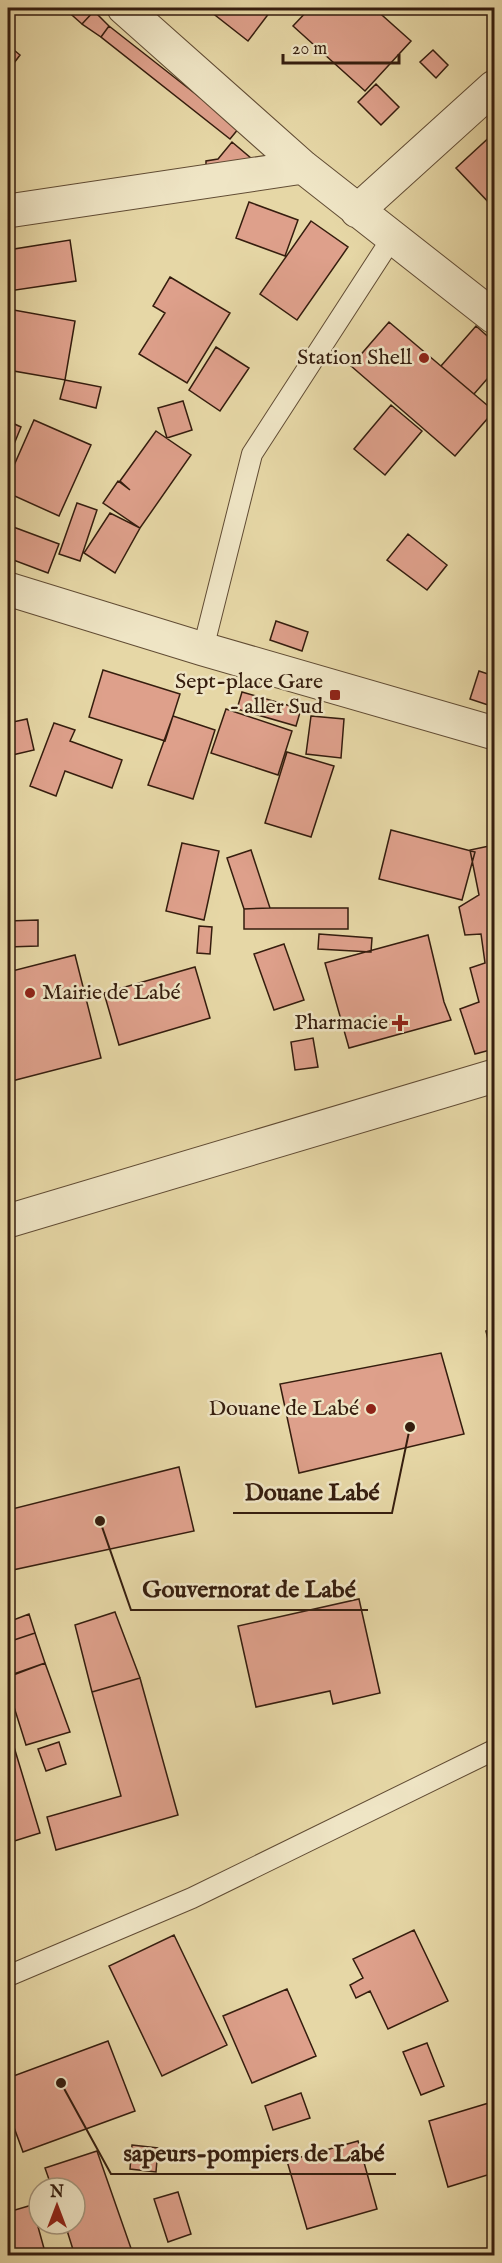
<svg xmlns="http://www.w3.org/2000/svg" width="502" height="2263" font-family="'IM FELL English',serif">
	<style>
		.building { fill: #dea08b; stroke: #351d0e; stroke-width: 1.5 }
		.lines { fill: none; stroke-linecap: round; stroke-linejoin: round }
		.lane-casing { stroke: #614c34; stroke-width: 22 }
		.street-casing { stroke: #614c34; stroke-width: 35 }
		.lane { stroke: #efe5c5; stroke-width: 20 }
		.street { stroke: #efe5c5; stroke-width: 33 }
		.poi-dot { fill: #8f2418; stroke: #efe5c5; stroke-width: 2 }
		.labels { text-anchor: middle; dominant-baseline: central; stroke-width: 5; stroke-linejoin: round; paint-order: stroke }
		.poi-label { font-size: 22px; fill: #351d0e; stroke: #efe5c5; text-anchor: end }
		.leader { fill: none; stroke: #351d0e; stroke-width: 2 }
		.callout-dot { fill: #351d0e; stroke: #efe5c5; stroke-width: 2 }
		.callout-label { font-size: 24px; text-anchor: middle; font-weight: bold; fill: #351d0e; stroke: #efe5c5; stroke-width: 5; stroke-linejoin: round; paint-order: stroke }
	</style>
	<rect width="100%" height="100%" fill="#e6d7a6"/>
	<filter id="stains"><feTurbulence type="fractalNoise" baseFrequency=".00333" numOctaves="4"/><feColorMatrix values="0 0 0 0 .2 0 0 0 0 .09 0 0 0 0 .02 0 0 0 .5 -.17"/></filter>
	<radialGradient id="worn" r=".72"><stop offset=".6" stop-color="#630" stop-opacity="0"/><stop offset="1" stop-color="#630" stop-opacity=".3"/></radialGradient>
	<path class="building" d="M64 8H90L94 11 82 24Z
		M206 8H273L248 41Z
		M310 8H374L411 41 365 91 293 26Z
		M94 11 109 26 101 37 82 24Z
		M109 26 239 128 230 139 101 37Z
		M8 45 20 55 8 71Z
		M433 50 448 65 436 78 420 62Z
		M376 84 399 107 381 125 358 102Z
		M494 133V208L456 168Z
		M232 142 252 159 206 173V161L218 159Z
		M249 202 298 220 285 256 236 238Z
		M311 221 348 247 297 320 260 294Z
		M70 240 76 281 9 291 8 250Z
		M170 277 230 313 187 383 139 354 165 313 153 306Z
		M8 309 75 321 65 380 8 370Z
		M389 322 494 411 455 456 351 366Z
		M476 326 494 342V371L474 394 441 366Z
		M216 347 249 368 220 411 189 390Z
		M65 380 101 387 96 408 60 399Z
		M183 401 192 430 167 438 158 408Z
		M391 405 422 431 385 475 354 449Z
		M34 420 91 445 59 516 8 493V479Z
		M8 421 21 427 8 459Z
		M156 431 191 455 140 528 103 503 118 481 130 490 120 481Z
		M77 503 97 510 80 561 59 554Z
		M110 513 140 528 115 573 84 553Z
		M8 525 59 544 48 573 8 558Z
		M408 534 447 565 427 590 387 560Z
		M276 621 308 632 302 651 270 640Z
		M103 670 180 694 165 741 89 717Z
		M479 671 494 676V707L470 699Z
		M242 692 301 709 296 726 237 709Z
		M226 709 292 731 278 775 211 753Z
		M173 716 215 730 193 799 148 785Z
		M311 716 344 719 341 758 306 754Z
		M27 719 34 750 8 756V723Z
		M54 723 75 730 70 741 122 760 112 788 65 771 56 796 30 786Z
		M287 752 334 766 311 837 265 823Z
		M391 830 475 852 462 900 379 879Z
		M182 843 219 851 204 920 166 911Z
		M494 845V1049L475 1054 460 1009 479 1002 470 968 485 963 481 934 465 935 459 907 479 895 470 850Z
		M251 850 270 908 244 909 227 858Z
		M270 908H348V929H244V909Z
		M38 920V946L8 947V921Z
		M199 926 212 927 210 954 197 953Z
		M319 934 372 938 371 952 318 949Z
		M428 935 444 1002 451 1020 349 1048 325 963Z
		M284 944 304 1000 274 1010 254 954Z
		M75 955 101 1058 8 1082V972Z
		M195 967 210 1018 119 1045 104 993Z
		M313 1038 318 1067 295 1070 291 1042Z
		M494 1329V1364L486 1331Z
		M441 1353 464 1434 299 1473 280 1384Z
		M179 1467 194 1531 8 1571V1510Z
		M359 1599 380 1693 333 1704 330 1691 256 1707 238 1626Z
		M115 1612 140 1678 92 1692 75 1625Z
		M29 1614 35 1633 8 1642V1622Z
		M35 1633 45 1663 8 1676V1642Z
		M45 1663 70 1732 26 1745 8 1688V1677Z
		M140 1678 178 1815 56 1850 47 1817 121 1796 92 1692Z
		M8 1727 40 1833 8 1843Z
		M59 1742 66 1764 46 1771 38 1749Z
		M414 1930 448 2001 388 2029 370 1991 356 1998 350 1985 363 1978 353 1959Z
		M174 1935 227 2045 162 2076 109 1966Z
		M287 1989 316 2056 252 2083 223 2016Z
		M108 2041 135 2111 23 2152 8 2111V2078Z
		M427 2043 444 2086 421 2095 403 2052Z
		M301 2093 310 2118 273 2130 265 2106Z
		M492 2102 494 2111V2173L448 2187 429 2121Z
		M358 2141 377 2209 307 2229 287 2161Z
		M132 2145 158 2148 156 2172 130 2169Z
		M97 2151 133 2254 128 2256H75L65 2224H75V2188H52L45 2168Z
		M178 2192 191 2234 168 2242 154 2199Z
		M32 2205 45 2252 33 2256H8V2212Z"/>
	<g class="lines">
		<g class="lane-casing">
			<path id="lane" d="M203 649 252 454 392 238
				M8 1976 192 1898 494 1750"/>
		</g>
		<g class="street-casing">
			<path id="street" d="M124 8 303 167 494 317
				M8 211 303 167
				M357 211 494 87
				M8 589 203 649 494 733
				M8 1221 494 1076"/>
		</g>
		<use href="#lane" class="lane"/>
		<use href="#street" class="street"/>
	</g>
	<g class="poi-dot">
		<circle cx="424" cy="358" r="6"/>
		<rect x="329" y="689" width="12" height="12" rx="3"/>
		<circle cx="30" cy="993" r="6"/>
		<path d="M397 1014h6v6h6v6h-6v6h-6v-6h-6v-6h6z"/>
		<circle cx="371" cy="1409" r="6"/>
	</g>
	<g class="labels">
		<g class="poi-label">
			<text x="412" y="358">Station Shell</text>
			<text x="323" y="682">Sept-place Gare<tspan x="323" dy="25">- aller Sud</tspan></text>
			<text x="42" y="993" text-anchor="start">Mairie de Labé</text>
			<text x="388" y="1023">Pharmacie</text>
			<text x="359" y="1409">Douane de Labé</text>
		</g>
	</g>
	<path class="leader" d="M410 1427L392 1513H233M100 1521L131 1610H368M61 2083L111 2174H396"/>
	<g class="callout-dot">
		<circle cx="410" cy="1427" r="6"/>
		<circle cx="100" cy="1521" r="6"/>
		<circle cx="61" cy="2083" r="6"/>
	</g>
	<g class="callout-label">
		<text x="312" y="1500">Douane Labé</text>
		<text x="249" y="1597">Gouvernorat de Labé</text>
		<text x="254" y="2161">sapeurs-pompiers de Labé</text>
	</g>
	<rect width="502" height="2263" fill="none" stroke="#e6d7a6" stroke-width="30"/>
	<rect x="9" y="9" width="484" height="2245" fill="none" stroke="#351d0e" stroke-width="3"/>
	<rect x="15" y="15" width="472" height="2233" fill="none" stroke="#351d0e" stroke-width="1.5"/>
	<g transform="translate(57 2206)"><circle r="28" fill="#efe5c5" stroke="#a5957c" stroke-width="1.5"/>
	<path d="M0-4.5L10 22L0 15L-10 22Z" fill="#8f2418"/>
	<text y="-9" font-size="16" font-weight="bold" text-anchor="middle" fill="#351d0e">N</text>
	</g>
	<path d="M283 54v9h116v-9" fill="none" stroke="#351d0e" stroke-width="3"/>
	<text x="292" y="54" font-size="18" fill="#351d0e" stroke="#efe5c5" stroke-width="4.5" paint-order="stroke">20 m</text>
	<rect width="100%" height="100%" filter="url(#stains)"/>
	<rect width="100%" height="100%" fill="url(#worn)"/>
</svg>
